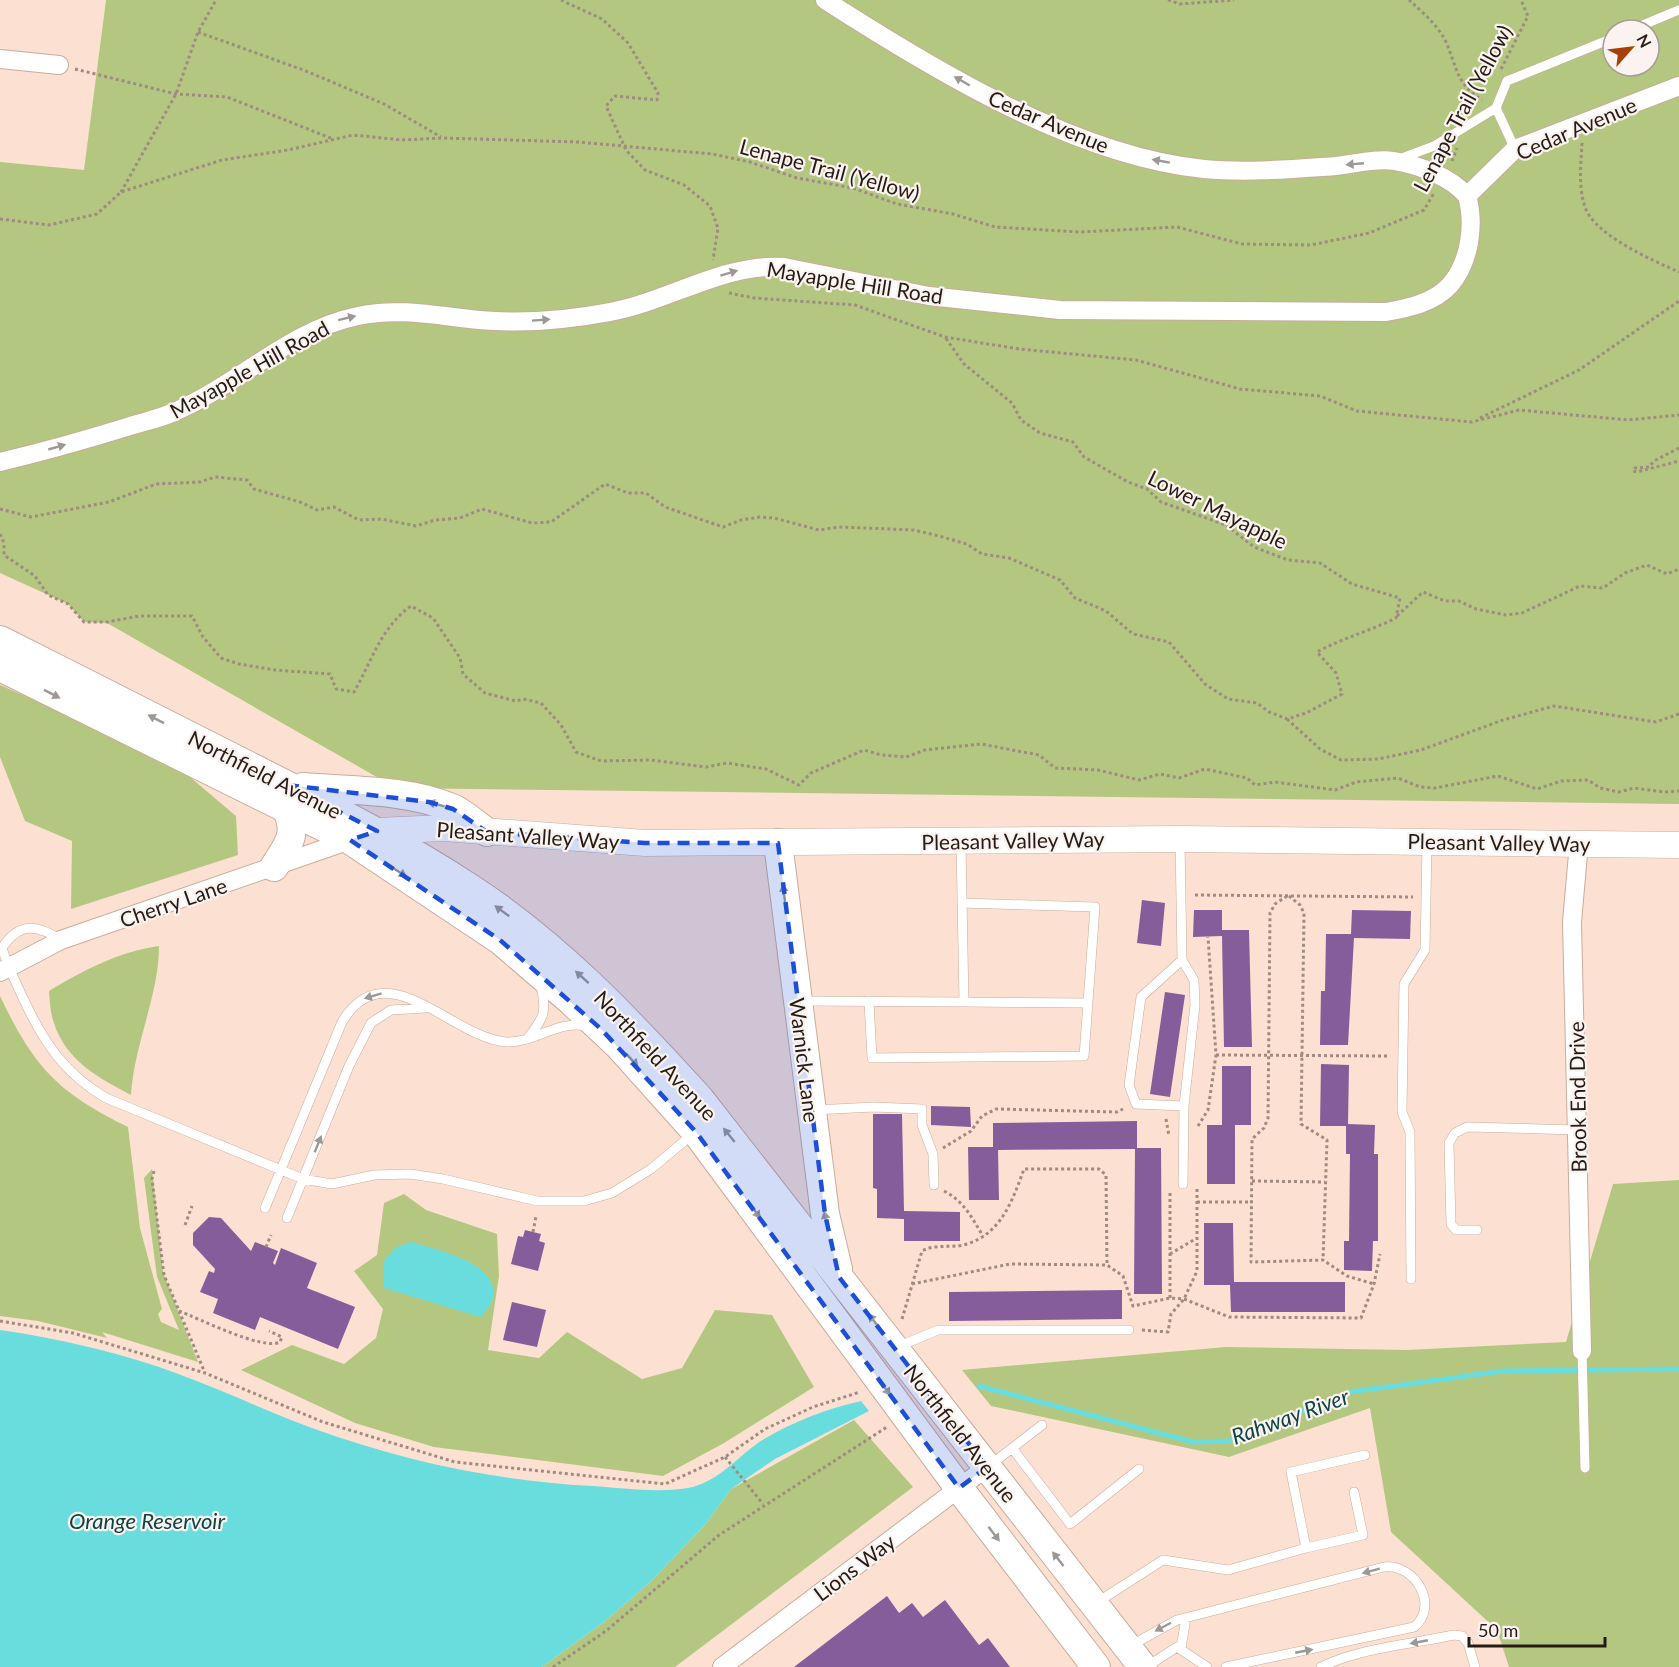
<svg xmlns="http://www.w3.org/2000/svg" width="1679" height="1667" font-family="Lato,sans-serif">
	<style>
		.green { fill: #b4c781; fill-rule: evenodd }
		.water { fill: #69dddd }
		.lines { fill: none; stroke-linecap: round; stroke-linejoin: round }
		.stream { stroke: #69dddd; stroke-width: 5 }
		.building { fill: #855d9b }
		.service-casing { stroke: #cbab99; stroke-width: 10 }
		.minor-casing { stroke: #cbab99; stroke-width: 20 }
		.secondary-casing { stroke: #cbab99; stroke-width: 27 }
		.primary-casing { stroke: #cbab99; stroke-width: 30 }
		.path { stroke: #9f8b80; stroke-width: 3; stroke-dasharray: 3 3; stroke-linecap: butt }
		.service { stroke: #fff; stroke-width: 9 }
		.minor { stroke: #fff; stroke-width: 18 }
		.secondary { stroke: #fff; stroke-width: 26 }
		.primary { stroke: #fff; stroke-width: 28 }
		.oneway { fill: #9d9895 }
		.marked { fill: #1d4ed8; fill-opacity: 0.2; stroke: #1d4ed8; stroke-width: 4.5; stroke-dasharray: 12 8; stroke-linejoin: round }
		.labels { text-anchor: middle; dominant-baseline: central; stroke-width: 4.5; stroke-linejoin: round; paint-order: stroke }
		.street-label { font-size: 21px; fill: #261b14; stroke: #faf3ef }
		.water-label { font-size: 22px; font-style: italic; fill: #0e4444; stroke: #faf3ef }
	</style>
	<rect width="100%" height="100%" fill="#fce1d2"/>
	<path class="green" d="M106 0H1679V804L396 788 107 623 84 622 68 604 0 573V162L84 170ZM1613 30H1649V66H1613Z
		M0 685 171 761 236 816 238 855 71 909 72 841 25 821 0 757Z
		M159 946C159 996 134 1044 131 1095 99 1078 66 1061 54 1023 50 1013 50 1001 49 991 84 970 118 952 159 946Z
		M0 996C34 1067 57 1092 128 1127L140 1228 162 1309 158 1314 161 1322 179 1330 157 1277 144 1178 152 1169 163 1272 198 1362 102 1332 107 1338 38 1321 0 1316Z
		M1679 1180V1667H1509L1497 1630 1391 1532 1370 1408 1229 1457 991 1406 962 1370 1226 1347 1407 1350 1566 1342 1613 1184Z
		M404 1194 426 1210 497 1234 499 1276 488 1350 539 1358 567 1332 642 1379 682 1368 715 1310 772 1315 814 1387 724 1443 663 1476 434 1447 355 1423 241 1370 292 1345 344 1364 376 1338 383 1309 354 1271 377 1255 384 1203Z
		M854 1420 913 1487 675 1667H542L604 1622 649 1583 705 1525 731 1489Z"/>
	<path class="water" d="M412 1242C436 1250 504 1263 492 1301 490 1306 484 1313 481 1317L384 1288V1261L396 1247Z
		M0 1330C62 1339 123 1353 181 1375 225 1391 268 1412 312 1428 402 1461 497 1481 592 1486 623 1488 657 1493 688 1488 720 1482 738 1455 764 1439 795 1421 826 1409 861 1401L869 1411 775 1459 731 1489 705 1525 649 1583 604 1622 542 1667H0Z"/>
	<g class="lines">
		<path class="stream" d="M979 1386 1193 1442 1228 1441 1350 1392 1503 1371 1679 1369"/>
	</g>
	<path class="building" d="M1142 900 1165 903 1161 946 1137 943Z
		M1194 910H1222V930H1249L1252 1047H1224L1222 936 1193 937Z
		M1352 910 1411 911 1410 939 1354 938 1348 1045H1320L1321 991H1325L1326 934H1351Z
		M1165 992 1185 995 1170 1097 1150 1094Z
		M1321 1064 1349 1065 1348 1124 1375 1125 1374 1154H1378V1241H1373L1372 1271 1344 1270V1241H1349L1350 1154H1346V1126H1320Z
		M1222 1066H1251V1125H1235V1184H1207V1125H1222Z
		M931 1106 970 1107 971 1127 931 1125Z
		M873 1114H902L904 1211 960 1212V1241H904V1219L877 1218V1189L873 1188Z
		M1137 1121V1148H1161L1162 1294H1134L1135 1149 998 1150 999 1200H969L968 1147H993V1123Z
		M209 1217 221 1218 251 1251 255 1242 278 1251 273 1263 275 1265 281 1248 317 1263 307 1288 355 1307 338 1349 260 1317 255 1330 213 1313 218 1299 200 1292 209 1271 214 1273 215 1269 193 1245V1233Z
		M1204 1223H1233L1234 1282H1345V1312H1231L1230 1285H1204Z
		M525 1230 541 1234 539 1241 545 1243 538 1271 511 1264 518 1236 523 1237Z
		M1122 1290V1319L949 1321V1292Z
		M512 1302 546 1310 537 1347 503 1340Z
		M887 1596 899 1613 912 1603 923 1617 945 1600 979 1645 988 1638 1010 1667H794Z"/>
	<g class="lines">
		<g class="service-casing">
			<path id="service" d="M1631 30 1679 10
				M1515 149 1496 108 1507 81 1613 38
				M1402 158 1434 146 1496 108
				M1180 841 1182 960 1194 980 1195 1005 1184 1106 1183 1184
				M61 940C37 924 19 922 2 948 8 967 16 983 24 1000 44 1043 65 1074 106 1098L303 1179 332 1184 374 1175 410 1174 443 1179 537 1201H584L612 1193 651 1169 694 1133
				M1182 960 1141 997 1129 1085 1136 1104 1184 1106
				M800 1001 964 1002 961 844
				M869 1001 872 1058 1084 1056 1095 907 962 903
				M964 1002 1088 1003
				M528 1038C544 1017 547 1013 541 986
				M814 1110 874 1107 922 1109V1125L933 1154 934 1185
				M265 1208 342 1022C386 949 452 1038 506 1042 535 1043 558 1020 586 1026
				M287 1218 349 1066 371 1023 391 1010 425 1008
				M1477 1230H1456L1451 1224 1449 1143 1455 1133 1467 1127 1578 1130
				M1411 1279 1410 1132 1402 1112 1404 984 1425 950 1427 844
				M897 1347 938 1330H1129
				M1582 1351 1585 1468
				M1012 1448 1070 1524 1139 1469
				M989 1466 1042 1425
				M1306 1548 1363 1535 1354 1492
				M1096 1603 1163 1560 1228 1570 1306 1548 1291 1472 1365 1455
				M1130 1646 1177 1620 1384 1567C1415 1563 1440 1606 1414 1627L1226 1667
				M1181 1648 1186 1618
				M1146 1667 1177 1647 1207 1667
				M1321 1667C1361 1648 1411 1644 1454 1635L1462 1636 1468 1643 1475 1667"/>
		</g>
		<g class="minor-casing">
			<path id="minor" d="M825 0C932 69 1075 156 1204 169 1247 173 1292 169 1336 166 1354 164 1377 158 1394 161 1419 165 1451 177 1467 196
				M0 59 59 65
				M0 462C42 452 85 440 127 427 142 422 159 419 174 412 238 385 289 330 358 316 398 307 439 316 479 320 523 324 568 320 610 312 670 301 723 263 784 267L929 296 1060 310 1386 312C1408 308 1434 303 1450 285 1470 262 1475 224 1467 196L1515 149 1679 86
				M1579 843 1572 922 1582 1351
				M0 972 61 940 350 840
				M722 1667 987 1467"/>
		</g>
		<g class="secondary-casing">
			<path id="secondary" d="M367 834 377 831 444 828 645 843 1180 839 1679 845"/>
		</g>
		<g class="primary-casing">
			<path id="primary" d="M0 640C84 682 168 725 251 767 326 805 400 842 470 888 558 945 630 1022 700 1099L1143 1667
				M0 667 350 840 500 940 571 1001 618 1045 696 1132 959 1488 1096 1667
				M303 787C351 791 407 789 452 808 464 813 476 825 487 832
				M778 843 825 1214 838 1269
				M274 867C288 845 298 835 287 810"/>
		</g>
		<path class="path" d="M561 0 602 19 628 43 658 93 657 100 615 96 606 106 626 150 645 170 684 185 710 206 718 228 713 260
			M1168 0 1180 4 1234 0
			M1409 0C1422 12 1438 25 1446 42 1457 67 1456 84 1482 100
			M198 32 306 71 384 104 441 137
			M75 69 176 94 227 97 333 139
			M1501 69 1528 16 1521 0
			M1582 143C1581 164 1578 186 1585 207 1594 235 1654 261 1679 272
			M1452 161 1457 148
			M121 192 176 94 198 32 216 0
			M0 219 49 225 97 214 121 192 222 160 288 150 353 135 402 140 442 138 578 142 712 154 750 162 797 178 853 188 897 204 953 214 995 227 1080 232 1177 227 1242 244 1311 245 1369 233 1424 210 1434 193
			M729 293 754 298 855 305 945 337 1019 349 1136 360 1240 389 1320 396 1357 411 1472 422 1519 410 1628 420 1679 415
			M1480 418 1579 370 1679 301
			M1679 448 1654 461 1649 467 1635 468 1633 471 1637 472 1679 461
			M0 509 31 517 109 502 156 484 200 482 215 477 247 480 254 489 300 502 317 510 334 507 359 520 381 519 416 526 435 520 460 518 482 509 532 523 551 522 605 484 628 493H646L665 507 723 527 741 520 760 517 774 518 819 530 839 527 914 530 939 536 967 544 982 554 1009 558 1060 580 1075 598 1106 611 1133 634 1169 642 1205 684 1228 699 1257 703 1269 712 1287 719 1306 713 1342 694 1336 673 1317 652C1343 638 1370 631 1396 618L1400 598 1352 584 1320 563 1288 560 1254 547 1226 525 1161 502 1147 489 1128 482 1084 457 1073 442 1040 433 1021 420 1012 403 964 364 945 337
			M0 534 4 543V555L35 576 48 595 68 604 84 622H107L139 616H192L203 637 221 658 239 664 275 670 330 674 336 689 354 692C372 661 381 627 411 606L433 618 460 658 463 674 485 693 516 701 523 699 541 703 561 725 576 752 601 761 650 760 706 767 727 763 766 769 799 785 811 773 864 750 881 755 906 757 925 750 981 744 1039 755 1055 768 1098 770 1139 780 1160 774 1179 778 1205 769 1247 778 1255 785 1275 782 1335 790 1356 782 1398 778 1420 787 1435 788 1498 776 1537 789 1561 781 1588 780 1600 788 1619 792 1634 788 1664 792 1679 791
			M1397 616 1423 592 1445 601H1459L1476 609 1506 615 1522 613 1580 586 1603 588 1625 573 1647 565 1667 574 1679 569
			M1287 719 1320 749 1341 760 1378 759 1421 750 1503 720 1554 706 1656 722 1679 714
			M1195 895 1413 897
			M1287 896 1275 904 1270 913 1268 1118 1264 1128 1252 1139 1251 1262 1323 1260 1347 1276 1374 1284
			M1289 896 1300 905 1304 913 1301 1124 1327 1140 1323 1260
			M1216 1055 1389 1056
			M1166 1119 1169 1136
			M1198 1126 1208 1110 1216 1055 1208 937
			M943 1148 971 1131 982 1116 996 1109 1117 1112 1123 1109
			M154 1171 152 1179 164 1275 205 1373
			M1252 1181 1325 1182
			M944 1191C964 1201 972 1218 983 1236
			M1197 1202H1252
			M185 1225 192 1206
			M533 1232 536 1216
			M266 1247 271 1235
			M1170 1254 1197 1238
			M912 1284 1010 1264 1107 1265 1123 1276 1133 1306 1170 1298 1184 1299 1229 1317 1361 1318 1374 1284 1380 1254
			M1170 1298V1191
			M179 1311C198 1318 263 1351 280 1342L282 1337 269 1331
			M902 1319 922 1251C937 1243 952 1249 967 1244 1002 1233 1013 1199 1024 1169H1099L1106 1175 1107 1265
			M0 1321 73 1333 205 1373 323 1422 455 1462 665 1484 725 1457 765 1429 813 1407 860 1392
			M1142 1330 1168 1332 1171 1314 1184 1299 1197 1271V1186
			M725 1457 763 1504
			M553 1667 606 1631 719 1535 887 1427"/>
		<use href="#service" class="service"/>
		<use href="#minor" class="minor"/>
		<use href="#secondary" class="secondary"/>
		<use href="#primary" class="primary"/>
	</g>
	<defs><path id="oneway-solid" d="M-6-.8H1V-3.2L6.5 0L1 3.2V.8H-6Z" transform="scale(1.5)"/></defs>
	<g class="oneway">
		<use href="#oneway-solid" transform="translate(962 81) rotate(-150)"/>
		<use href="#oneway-solid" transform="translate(1161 161) rotate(-170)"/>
		<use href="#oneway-solid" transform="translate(1355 164) rotate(175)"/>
		<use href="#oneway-solid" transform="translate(729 273) rotate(-17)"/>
		<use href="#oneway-solid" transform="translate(347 318) rotate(-14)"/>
		<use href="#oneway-solid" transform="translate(541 320) rotate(-4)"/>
		<use href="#oneway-solid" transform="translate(57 447) rotate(-16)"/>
		<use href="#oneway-solid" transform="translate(52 694) rotate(27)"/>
		<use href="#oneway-solid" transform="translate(156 719) rotate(-153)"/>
		<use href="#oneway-solid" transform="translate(436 804) rotate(-165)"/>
		<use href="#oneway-solid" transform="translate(399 872) rotate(33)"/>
		<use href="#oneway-solid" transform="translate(784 893) rotate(-97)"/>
		<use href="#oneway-solid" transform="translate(502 911) rotate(-144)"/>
		<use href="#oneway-solid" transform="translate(582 977) rotate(-138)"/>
		<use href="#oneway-solid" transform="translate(373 996) rotate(163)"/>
		<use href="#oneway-solid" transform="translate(632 1060) rotate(47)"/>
		<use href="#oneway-solid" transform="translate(729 1135) rotate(-129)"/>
		<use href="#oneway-solid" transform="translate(318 1144) rotate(-68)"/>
		<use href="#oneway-solid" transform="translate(755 1211) rotate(54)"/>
		<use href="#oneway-solid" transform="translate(826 1220) rotate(-102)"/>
		<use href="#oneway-solid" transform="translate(874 1321) rotate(-128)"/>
		<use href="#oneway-solid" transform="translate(885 1388) rotate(54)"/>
		<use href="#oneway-solid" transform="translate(994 1534) rotate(53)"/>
		<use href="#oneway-solid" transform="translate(1058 1559) rotate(-128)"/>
		<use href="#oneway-solid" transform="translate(1371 1571) rotate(165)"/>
		<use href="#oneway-solid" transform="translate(1163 1627) rotate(152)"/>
		<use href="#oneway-solid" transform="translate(1419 1642) rotate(169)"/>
		<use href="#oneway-solid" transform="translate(1304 1651) rotate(-11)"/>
	</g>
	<path class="marked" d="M287 785 429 802 453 809 487 832 645 843H778L825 1214 839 1277 987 1467 959 1488 696 1132 601 1029 500 940 350 840 377 831Z"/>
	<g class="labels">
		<g class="street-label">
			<text transform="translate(1462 108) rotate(-62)">Lenape Trail (Yellow)</text>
			<text transform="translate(1049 121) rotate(23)">Cedar Avenue</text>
			<text transform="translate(1576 128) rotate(-23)">Cedar Avenue</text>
			<text transform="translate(830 169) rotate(15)">Lenape Trail (Yellow)</text>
			<text transform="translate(855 282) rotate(9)">Mayapple Hill Road</text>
			<text transform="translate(249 369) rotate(-29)">Mayapple Hill Road</text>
			<text transform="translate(1218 509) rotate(26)">Lower Mayapple</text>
			<text transform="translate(265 774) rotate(27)">Northfield Avenue</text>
			<text transform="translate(528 835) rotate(4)">Pleasant Valley Way</text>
			<text transform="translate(1013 840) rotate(-1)">Pleasant Valley Way</text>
			<text transform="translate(1499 842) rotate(1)">Pleasant Valley Way</text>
			<text transform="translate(173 902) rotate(-19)">Cherry Lane</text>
			<text transform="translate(656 1055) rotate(47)">Northfield Avenue</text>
			<text transform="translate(805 1060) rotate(83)">Warnick Lane</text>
			<text transform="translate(1577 1097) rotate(-91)">Brook End Drive</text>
			<text transform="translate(961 1433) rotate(52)">Northfield Avenue</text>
			<text transform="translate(854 1567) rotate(-37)">Lions Way</text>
		</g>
		<g class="water-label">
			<text transform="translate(1290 1416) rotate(-20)">Rahway River</text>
			<text x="147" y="1520">Orange Reservoir</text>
		</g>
	</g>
	<g transform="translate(1631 48) rotate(62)"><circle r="28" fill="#faf3ef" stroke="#a59d97" stroke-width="1.5"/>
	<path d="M0-4.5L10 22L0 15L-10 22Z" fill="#a54108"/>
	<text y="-9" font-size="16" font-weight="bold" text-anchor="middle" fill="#261b14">N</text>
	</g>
	<path d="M1469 1637v9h136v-9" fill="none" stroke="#261b14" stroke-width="3"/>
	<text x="1478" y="1637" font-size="18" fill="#261b14" stroke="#faf3ef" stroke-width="4.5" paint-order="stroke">50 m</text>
</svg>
